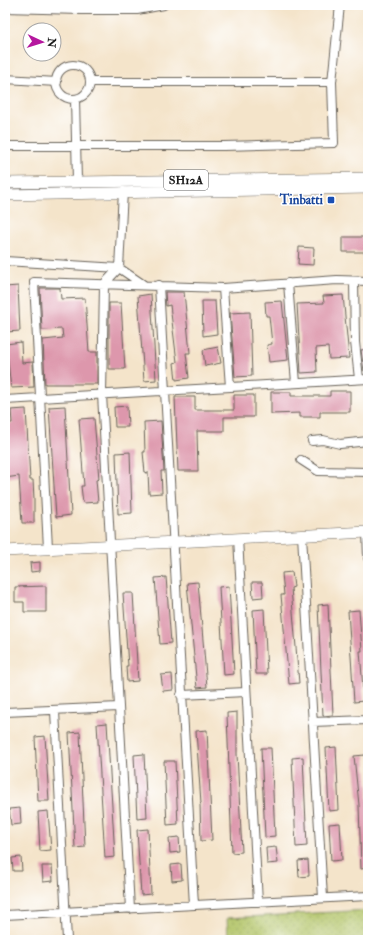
<svg xmlns="http://www.w3.org/2000/svg" width="373" height="945" font-family="'IM FELL Double Pica',serif">
	<style>
		.park { fill: url(#park-dots); stroke: #677042 }
		.building { fill: #dd97ac }
		.lines { fill: none; stroke-linecap: round; stroke-linejoin: round }
		.minor-casing { stroke: #686259; stroke-width: 10 }
		.major-casing { stroke: #686259; stroke-width: 12 }
		.minor { stroke: #fff; stroke-width: 8 }
		.major { stroke: #fff; stroke-width: 11 }
		.transit-dot { fill: #1a4fb4; stroke: #fff; stroke-width: 1.5 }
		.labels { text-anchor: middle; dominant-baseline: central; stroke-width: 3; stroke-linejoin: round; paint-order: stroke }
		.shield { fill: #fff; stroke: #606060; stroke-width: 1 }
		.shield-label { font-size: 12px; font-weight: bold; fill: #1c1c1c }
		.transit-label { font-size: 13px; font-weight: bold; fill: #164399; stroke: #fff; text-anchor: end }
	</style>
	<defs>
		<pattern id="park-dots" width="8" height="8" patternUnits="userSpaceOnUse"><rect width="8" height="8" fill="#b2c467"/><path d="M2 2h.1M6 6h.1" fill="none" stroke="#98a859" stroke-width="1.8" stroke-linecap="round"/></pattern>
	</defs>
	<rect width="100%" height="100%" fill="#fff"/>
	<filter id="ink" filterUnits="userSpaceOnUse"><feTurbulence type="fractalNoise" baseFrequency=".025" numOctaves="2"/><feDisplacementMap in="SourceGraphic" scale="8" xChannelSelector="R" yChannelSelector="G"/><feConvolveMatrix kernelMatrix="1 2 1 2 8 2 1 2 1" color-interpolation-filters="sRGB"/></filter>
	<filter id="wash" filterUnits="userSpaceOnUse"><feTurbulence type="fractalNoise" baseFrequency=".012" numOctaves="4" result="noise"/><feDisplacementMap in="SourceGraphic" scale="16" xChannelSelector="R" yChannelSelector="G"/><feGaussianBlur stdDeviation="0.9" result="paint"/><feColorMatrix in="noise" values="0 0 0 0 0 0 0 0 0 0 0 0 0 0 0 0 0 1.4 0 .05"/><feComposite in="paint" operator="in"/></filter>
	<g filter="url(#wash)">
		<rect width="100%" height="100%" fill="#f4e4ca"/>
		<path class="park" d="M368 910V940H228L227 918Z"/>
		<g id="blocks">
			<path class="building" d="M343 237H368V252H343Z
				M299 247 314 248 313 265 298 264Z
				M18 286 20 331 6 332 5 287Z
				M40 288H60L61 299 85 298 89 352H97V384H45L43 340 63 338 62 329 42 330Z
				M165 292H184L190 353H186L189 378 176 380 174 363 177 362 170 305 166 306Z
				M151 294 156 380 144 381 138 296Z
				M343 295 349 358 329 359 328 347 316 348 317 372 301 373 297 304 324 303 323 296Z
				M202 301H215L217 334 203 336Z
				M282 301 288 360 269 362 267 345 272 344 269 316H266L265 302Z
				M109 303H121L125 369H109Z
				M250 312 252 376 235 377 230 313Z
				M21 342 22 363 33 362 34 387 11 388 6 344Z
				M218 347 221 363 205 366 203 350Z
				M368 349V370L364 371 361 350Z
				M330 391H350V412H320V417H300V413L271 414V392H291V396H330Z
				M234 395H254V417H224V431H197L198 471H178L175 397H195V410H234Z
				M65 406 71 515 56 517 49 407Z
				M127 406 128 427H115L114 407Z
				M26 409 30 480H33L34 499V523H22L19 476 5 478V423H12L11 410Z
				M94 418 99 479 96 480 98 502 83 503 81 486H84L79 419Z
				M161 421 164 471H161L162 493 149 494 148 472 145 473 143 452H145L144 422Z
				M130 452 132 513 118 514 116 453Z
				M40 562V571L31 572 30 563Z
				M292 572 294 587 291 588 299 683 289 684 281 595H284L282 573Z
				M166 577 171 643 160 644 155 578Z
				M198 582 207 687 197 688 187 583Z
				M252 582H262L263 597 253 598Z
				M46 586V612H24V602H15V587Z
				M229 586 234 674 224 675 219 587Z
				M123 593H133L138 681 127 682 126 666H128Z
				M328 604 333 715 323 716 318 605Z
				M264 609 267 674H256L253 610Z
				M359 610 362 651H360L364 701 354 702 348 611Z
				M172 674 173 690 163 691 161 675Z
				M237 712V754L242 852 232 853 227 713Z
				M107 723 115 857 105 858 97 724Z
				M207 730 212 840 201 841 200 804 201 803 196 731Z
				M80 732 85 847 75 848 69 733Z
				M45 736 49 801H38L35 737Z
				M336 747 339 810 329 811 326 748Z
				M261 748H271L275 836 265 837Z
				M144 754 147 818 137 819 134 755Z
				M365 755 368 787V868L361 869 359 805 354 756Z
				M303 757 307 846 296 847 292 758Z
				M164 761H175L178 824 167 825Z
				M20 808 21 824 11 825 9 809Z
				M48 811 51 850 40 851 38 812Z
				M340 823 342 860 331 861 329 824Z
				M148 829 151 894 141 895 137 830Z
				M179 837 180 852 170 853 169 838Z
				M276 847 278 863 267 864 266 848Z
				M21 857 22 871H13L12 858Z
				M308 860 309 876 299 877 298 861Z
				M181 864 182 880 172 881 171 865Z
				M42 866H52L53 881 43 882Z"/>
		</g>
	</g>
	<g filter="url(#ink)">
		<use href="#blocks" fill-opacity="0" stroke="#686259" stroke-width="1"/>
		<g class="lines">
			<g class="minor-casing">
				<path id="minor" d="M5 8 81 10 85 7
					M81 10H137L164 5
					M56 82a17 17 0 1 1 34 0a17 17 0 1 1-34 0Z
					M5 79 57 82
					M90 82H332
					M75 99 77 181
					M5 146H224L334 143 332 82 340 5
					M123 191 119 268 104 284 102 394 130 909
					M5 261 119 268 144 285
					M354 281 355 342 359 379
					M288 283 296 383
					M159 285 194 905
					M223 288 230 387
					M5 400 368 379
					M312 441 323 440 340 444 368 441
					M301 460 318 471 368 472
					M367 532 368 558
					M302 535 323 898
					M238 538 258 902
					M48 548 34 282 223 288 337 280 368 281
					M181 695 246 692
					M55 711 67 940
					M5 712 119 707
					M312 722 368 720
					M5 915 368 896"/>
			</g>
			<g class="major-casing">
				<path id="major" d="M5 183 368 178
					M5 195 368 188
					M5 551 368 532"/>
			</g>
			<use href="#minor" class="minor"/>
			<use href="#major" class="major"/>
		</g>
	</g>
	<rect class="transit-dot" x="327" y="196" width="8" height="8" rx="2"/>
	<g class="labels">
		<rect class="shield" x="164" y="170" width="44" height="20" rx="3"/>
		<g class="shield-label">
			<text x="186" y="180">SH12A</text>
		</g>
		<g class="transit-label">
			<text x="323" y="200">Tinbatti</text>
		</g>
	</g>
	<rect width="373" height="945" fill="none" stroke="#fff" stroke-width="20"/>
	<g transform="translate(42 42) rotate(94)"><circle r="19" fill="#ffffff" stroke="#a4a4a4"/>
	<path d="M0-3L7 15L0 10L-7 15Z" fill="#b5179e"/>
	<text y="-6" font-size="11" font-weight="bold" text-anchor="middle" fill="#1c1c1c">N</text>
	</g>
</svg>
